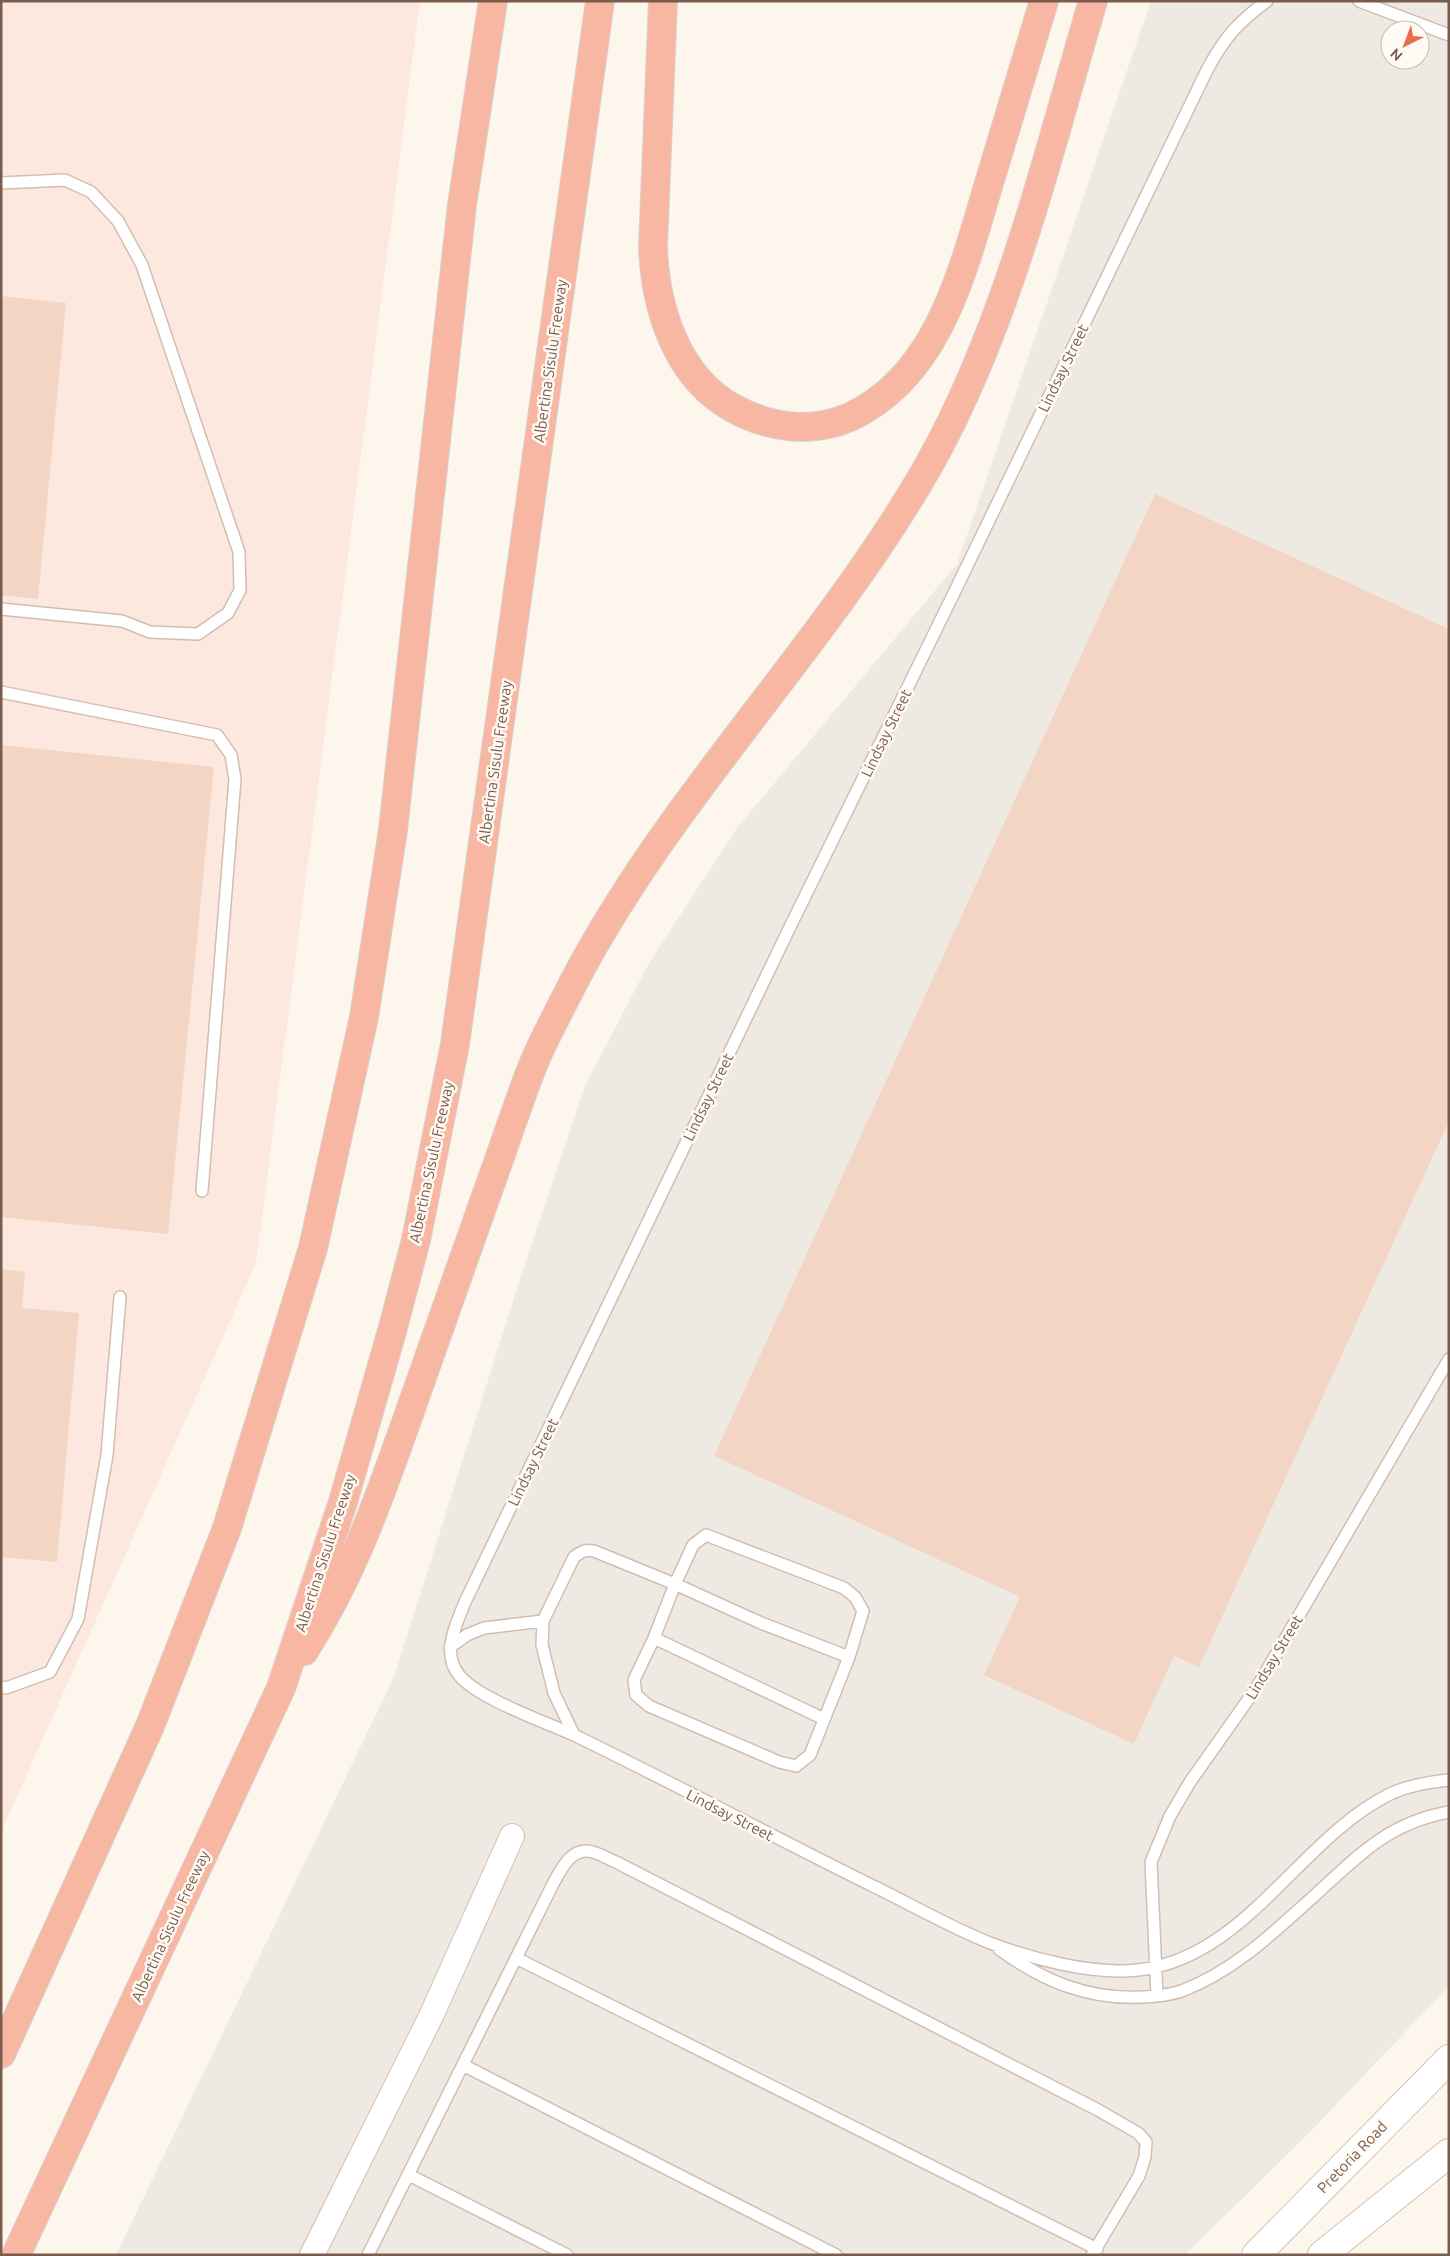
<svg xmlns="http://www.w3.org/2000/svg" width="1450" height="2256" font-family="Ubuntu,sans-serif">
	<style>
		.commercial { fill: #fde8e0 }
		.industrial { fill: #efe9e4; fill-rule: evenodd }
		.building { fill: #f3d5c3 }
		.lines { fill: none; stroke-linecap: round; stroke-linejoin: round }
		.lane-casing { stroke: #d1beb0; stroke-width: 14 }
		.street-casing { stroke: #d1beb0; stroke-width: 26 }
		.secondary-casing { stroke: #d6c0b0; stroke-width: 30 }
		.highway-casing { stroke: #dad1cd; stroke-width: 30 }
		.lane { stroke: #fff; stroke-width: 11 }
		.street { stroke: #fff; stroke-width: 24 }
		.secondary { stroke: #fff; stroke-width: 28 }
		.highway { stroke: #f7b7a3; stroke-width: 28 }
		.labels { text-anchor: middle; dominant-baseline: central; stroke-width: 5; stroke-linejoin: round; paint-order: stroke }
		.street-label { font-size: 15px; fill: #7a5c4d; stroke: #fffaf3 }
	</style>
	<rect width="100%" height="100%" fill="#fdf6ec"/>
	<path class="commercial" d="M1 1H420L256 1263 1 1832Z"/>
	<path class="industrial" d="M1151 1H1449V1986L1311 2131 1185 2255H116L394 1677 520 1279 585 1086 649 963 737 828 957 564ZM1390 30H1420V60H1390Z"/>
	<path class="building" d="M1 296 66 303 38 599 1 595Z
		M1155 494 1449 629V1121L1199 1667 1174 1656 1134 1744 984 1675 1020 1597 714 1456Z
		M1 745 214 767 168 1234 1 1217Z
		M1 1269 25 1272 22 1308 79 1313 57 1562 1 1557Z"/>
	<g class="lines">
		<g class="lane-casing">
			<path id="lane" d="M1267 1C1237 23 1225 37 1207 70L953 595 789 929 465 1602C456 1625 441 1653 459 1675 478 1699 546 1722 576 1736 677 1785 776 1838 877 1888 914 1906 952 1928 990 1943 1032 1959 1093 1975 1138 1970 1246 1958 1299 1839 1390 1794 1409 1785 1429 1782 1449 1780
				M1359 1 1449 35
				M1 183 65 180 91 192 118 221 142 265 239 552 240 590 228 613 198 634 150 632 122 621 1 609
				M1 692 217 735 231 755 235 779 202 1191
				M543 1621 574 1557C581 1552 585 1549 594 1551L675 1584 693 1545 706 1535 844 1588 855 1597 863 1611 849 1657 810 1755 796 1766 779 1762 649 1706 636 1695 634 1680 654 1638
				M450 1647 467 1635 484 1628 543 1621 542 1645 554 1693 574 1735
				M1 1687 6 1688 50 1672 78 1619 107 1455 120 1297
				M824 1719 654 1638 675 1584 761 1623 849 1657
				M999 1949C1043 1981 1088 2000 1143 1997 1157 1996 1172 1995 1184 1990 1234 1971 1274 1932 1313 1897 1357 1857 1387 1823 1449 1812
				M516 1958 1097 2249
				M1157 1996 1151 1862 1170 1816 1190 1782 1257 1687 1449 1359
				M463 2065 836 2255
				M409 2175 567 2255
				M368 2255 554 1882C561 1870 570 1850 587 1851 596 1851 608 1859 616 1862L1098 2110 1138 2133 1146 2142 1145 2157 1139 2176 1092 2255"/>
		</g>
		<g class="street-casing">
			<path id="street" d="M312 2255 432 2014 512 1836"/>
		</g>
		<g class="secondary-casing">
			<path id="secondary" d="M1256 2255 1449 2059
				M1322 2255 1449 2153"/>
		</g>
		<g class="highway-casing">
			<path id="highway" d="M663 1 653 246C655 307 676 377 733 408 769 428 811 434 850 417 943 374 965 260 993 170 1010 114 1027 58 1044 1
				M304 1651C353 1575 379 1498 409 1414 435 1342 460 1269 486 1196 502 1153 516 1108 533 1065 542 1043 554 1021 565 999 658 812 809 665 916 487 1004 342 1045 163 1093 1
				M1 2054 150 1726 227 1528 313 1248 364 1017 393 830 462 205 493 1
				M16 2255 281 1688 343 1502 392 1331 416 1240 455 1044 600 1"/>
		</g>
		<use href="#lane" class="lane"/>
		<use href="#street" class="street"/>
		<use href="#secondary" class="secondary"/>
		<use href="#highway" class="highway"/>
	</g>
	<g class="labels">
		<g class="street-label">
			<text transform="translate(550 361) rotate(-82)">Albertina Sisulu Freeway</text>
			<text transform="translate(1063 368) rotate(-64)">Lindsay Street</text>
			<text transform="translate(886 733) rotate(-64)">Lindsay Street</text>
			<text transform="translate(495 762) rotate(-82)">Albertina Sisulu Freeway</text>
			<text transform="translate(708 1097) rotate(-64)">Lindsay Street</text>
			<text transform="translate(431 1162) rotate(-78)">Albertina Sisulu Freeway</text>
			<text transform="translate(533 1462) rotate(-64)">Lindsay Street</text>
			<text transform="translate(325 1553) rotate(-72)">Albertina Sisulu Freeway</text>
			<text transform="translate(1274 1657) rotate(-59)">Lindsay Street</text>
			<text transform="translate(730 1815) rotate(27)">Lindsay Street</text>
			<text transform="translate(170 1926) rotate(-65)">Albertina Sisulu Freeway</text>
			<text transform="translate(1352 2157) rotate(-46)">Pretoria Road</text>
		</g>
	</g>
	<rect width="1450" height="2256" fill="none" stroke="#7a5c4d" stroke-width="5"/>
	<g transform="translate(1405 45) rotate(222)"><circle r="24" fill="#fffaf3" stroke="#cabbb1"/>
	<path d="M0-4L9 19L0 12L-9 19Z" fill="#e76f51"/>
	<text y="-8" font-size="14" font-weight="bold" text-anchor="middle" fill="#7a5c4d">N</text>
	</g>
</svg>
